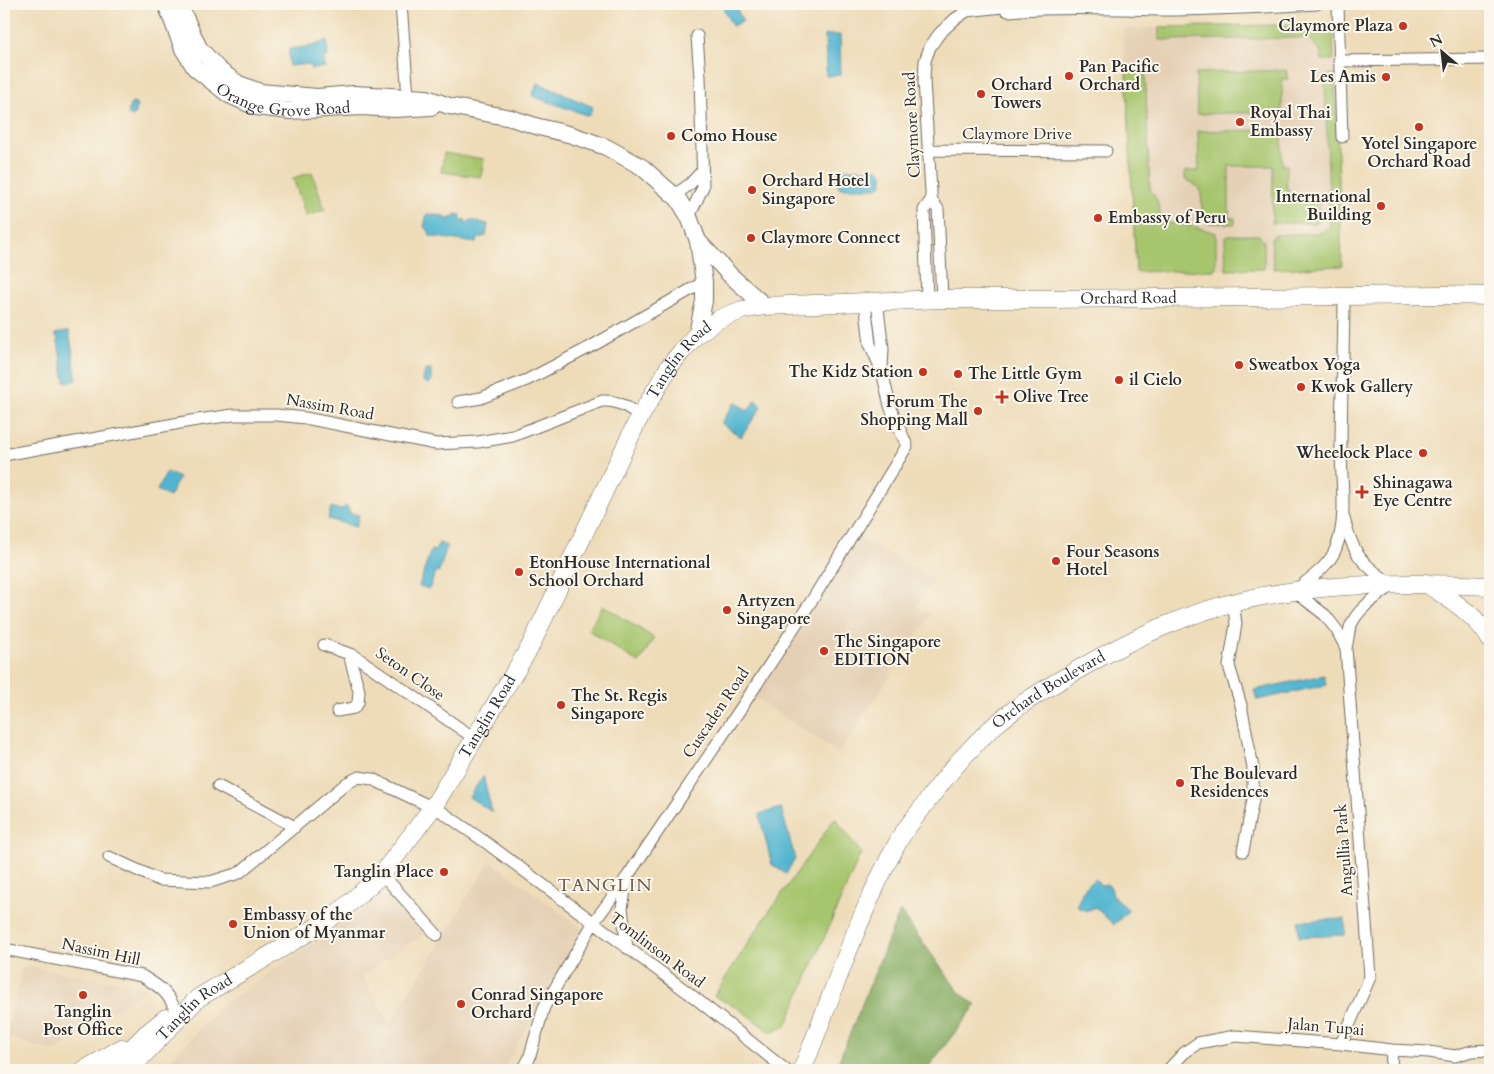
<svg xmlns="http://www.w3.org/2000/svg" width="1494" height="1074" font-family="Cardo,serif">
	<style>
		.built { fill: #e5d0b5 }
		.green { fill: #a6c56d; stroke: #68784c }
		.forest { fill: #84aa60; stroke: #586a46 }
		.water { fill: #51b5d0; stroke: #3e707e }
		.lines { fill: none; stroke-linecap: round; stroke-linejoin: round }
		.street-casing { stroke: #6f695d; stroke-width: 13 }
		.secondary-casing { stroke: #6f695d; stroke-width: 18 }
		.primary-casing { stroke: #6f695d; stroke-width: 19 }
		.street { stroke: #fff; stroke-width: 11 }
		.secondary { stroke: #fff; stroke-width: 16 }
		.primary { stroke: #fff; stroke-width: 18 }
		.poi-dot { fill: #c8321e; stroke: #fbf7ec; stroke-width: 2 }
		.labels { text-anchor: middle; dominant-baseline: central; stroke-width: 4; stroke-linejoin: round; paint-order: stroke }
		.poi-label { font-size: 16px; font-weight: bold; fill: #2b2b2b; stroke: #fbf7ec; text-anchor: start }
		.street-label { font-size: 16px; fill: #2b2b2b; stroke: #fbf7ec }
		.neighbourhood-label { font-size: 18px; letter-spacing: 1px; fill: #6b5e4e; stroke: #fbf7ec }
	</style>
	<rect width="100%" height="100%" fill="#fbf7ec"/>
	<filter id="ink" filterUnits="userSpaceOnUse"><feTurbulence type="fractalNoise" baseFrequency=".02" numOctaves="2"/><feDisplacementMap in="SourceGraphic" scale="10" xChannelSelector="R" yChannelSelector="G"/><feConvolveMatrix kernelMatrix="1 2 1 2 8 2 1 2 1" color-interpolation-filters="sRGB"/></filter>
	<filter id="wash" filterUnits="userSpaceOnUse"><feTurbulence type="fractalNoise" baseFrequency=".0096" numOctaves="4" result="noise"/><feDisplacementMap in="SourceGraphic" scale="20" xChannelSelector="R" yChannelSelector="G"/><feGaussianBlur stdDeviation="1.12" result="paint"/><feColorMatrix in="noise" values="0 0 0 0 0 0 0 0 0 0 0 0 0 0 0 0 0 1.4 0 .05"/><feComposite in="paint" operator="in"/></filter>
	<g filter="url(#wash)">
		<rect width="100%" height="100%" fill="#eedcb9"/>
		<path class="built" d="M1333 24 1342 266 1136 272 1123 29Z
			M859 538 934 579 916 607 931 614 839 753 754 697Z
			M490 861 583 929 503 1070H161L221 1006 389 892 425 933 362 975 390 1024Z
			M23 966 149 987 54 1052 6 1037Z"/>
		<path class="green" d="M1333 24 1334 60H1322L1320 52 1309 38 1159 40V27Z
			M1145 70 1150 189 1157 200 1161 216 1168 223 1185 224 1216 233V270L1136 272 1126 71Z
			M1286 70 1288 79H1282V112L1197 114 1196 73Z
			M1335 74 1342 266 1274 269 1271 240 1274 235 1320 233 1330 226 1325 80 1329 75Z
			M1282 130V165H1287C1285 196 1286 197 1318 197L1320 218 1316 223H1272L1273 166H1229V218H1235V224L1210 223 1202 218C1201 198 1206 188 1185 179V171H1199L1198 131Z
			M444 153 484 159 481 177 441 172Z
			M312 172 325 210 306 216 293 178Z
			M1229 235H1259L1264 241V269L1226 270 1225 241V238Z
			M603 605 654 638 639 663 588 630Z
			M835 818 861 853 786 1026 770 1032 738 1008 714 996 755 932Z"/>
		<path class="forest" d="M900 911 959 992 976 1005 926 1070H835Z"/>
		<path class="water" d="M721 4H734L743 21 732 26Z
			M825 35H840L841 75 826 76Z
			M327 40 328 56 324 57 325 67 311 69 309 64 289 66V49L313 46Z
			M538 83 593 107 589 116 532 96Z
			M133 103H135L137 107 135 115 131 117 128 113 130 105Z
			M841 169H878L883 174V183L877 188H840L836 182 835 174Z
			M427 214 445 216V219H450V217L454 218 455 214 461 215 460 219 466 220 465 222 469 223 470 220 488 224 486 236 479 238 476 243 430 236 429 231 424 227Z
			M69 331 77 380 65 382 57 336H55V334Z
			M427 370H431V382L428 384 423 381 425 371Z
			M755 400 762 406 741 437 721 423 735 402 748 411Z
			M167 472 179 478 169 497 157 490Z
			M347 506 350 513 359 515 356 527 328 519 331 507 340 510Z
			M439 543 447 546 439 572 436 571 429 589 419 586 431 550 435 551Z
			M1324 675 1326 685 1257 700 1254 690Z
			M483 776 492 812 469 797Z
			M781 808 795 858 786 874 772 865 759 814Z
			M1094 879 1101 885 1106 884 1111 887 1113 896 1129 910 1114 925 1095 907 1087 911 1079 908 1077 904 1082 894 1081 892Z
			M1345 919V935L1299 937 1298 921Z"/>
	</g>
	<g filter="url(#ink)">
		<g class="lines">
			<g class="street-casing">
				<path id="street" d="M401 4 408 97 402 102
					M1338 4 1342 137
					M1002 7 1008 11C1060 7 1112 9 1164 10 1215 10 1266 7 1317 4
					M1339 61 1490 59
					M928 150 1106 151
					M675 195 690 184 702 171
					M931 200 938 209 942 299
					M689 217 703 187 700 77 697 36
					M1344 297C1344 348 1341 399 1341 450 1341 481 1348 518 1336 548 1329 567 1309 579 1294 591L1325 615 1336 629 1346 648
					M927 299 924 210 931 200V191L924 81 925 61 930 47 939 34 955 19 967 11 1002 7 1005 4
					M877 301 883 349 882 367
					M458 402 481 398 527 380 592 346 704 282
					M4 455 191 421 233 415H277L305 418 436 444 478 442 513 436 602 401C618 400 628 407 641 417
					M1233 602 1236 624 1229 666 1241 705 1253 768V800L1243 851
					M324 645 355 656 474 738
					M337 711 354 708 358 703 359 691 349 654
					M218 786 295 827
					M109 857 159 880 210 882 239 873 347 783 359 777 372 779 442 812 488 844 690 994 786 1070
					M382 874 437 935
					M627 879 622 908 627 948
					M4 949 142 976C160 987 167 991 176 1011
					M1341 1044 1370 977 1346 648C1348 641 1348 632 1351 625 1359 607 1378 596 1393 585 1359 563 1353 553 1343 515
					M523 1070 529 1059 544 1007 594 922 627 877 741 708 814 597 907 446 890 406 882 371 870 344 865 302
					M1168 1070 1184 1053 1198 1043 1235 1036 1341 1044 1392 1050 1429 1052 1455 1056 1472 1051 1490 1050
					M1391 1070 1392 1050"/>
			</g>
			<g class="secondary-casing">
				<g id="secondary">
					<path id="s1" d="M166 4 183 49 195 68 229 95 256 107 290 111 362 107 395 109 431 107"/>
					<path d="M179 4 199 48 219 70 239 84 260 92 317 97 354 94 427 98 449 106 511 118 539 127 572 135 606 147 642 167 678 199 689 217 698 241 704 282V301L697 334"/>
					<path d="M698 241 731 276 765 306"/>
				</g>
			</g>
			<g class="primary-casing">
				<g id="primary">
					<path d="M1426 583C1449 599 1476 614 1490 639"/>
					<path d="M84 1070 122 1048"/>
					<path d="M110 1070 145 1035 166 1018"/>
					<path id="s2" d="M129 1070 198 998 317 927 343 909 382 874 433 807 530 647 637 422 669 367 681 352 697 334 719 319 742 310 765 306 942 299H1054L1444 295 1490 296"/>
					<path id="s3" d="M802 1070C833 995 858 914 898 842 904 830 914 819 922 808 948 773 978 736 1014 710 1035 694 1059 681 1081 668 1135 637 1188 612 1249 599 1326 582 1412 582 1490 586"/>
				</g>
			</g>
			<use href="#street" class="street"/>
			<use href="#secondary" class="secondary"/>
			<use href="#primary" class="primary"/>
		</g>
	</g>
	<g class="poi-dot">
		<circle cx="1403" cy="26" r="5"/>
		<circle cx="1069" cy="76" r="5"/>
		<circle cx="1386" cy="77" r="5"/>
		<circle cx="981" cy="94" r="5"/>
		<circle cx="1240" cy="122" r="5"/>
		<circle cx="1419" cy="127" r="5"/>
		<circle cx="671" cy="136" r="5"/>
		<circle cx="752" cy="190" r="5"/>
		<circle cx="1381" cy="206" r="5"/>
		<circle cx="1098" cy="218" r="5"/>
		<circle cx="751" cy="238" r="5"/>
		<circle cx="1239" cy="365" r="5"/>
		<circle cx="923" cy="372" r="5"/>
		<circle cx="958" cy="374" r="5"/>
		<circle cx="1119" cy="380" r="5"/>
		<circle cx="1301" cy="387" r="5"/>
		<path d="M999.5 389.5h5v5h5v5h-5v5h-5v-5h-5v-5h5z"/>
		<circle cx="978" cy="411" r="5"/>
		<circle cx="1423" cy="453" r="5"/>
		<path d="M1359.5 484.5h5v5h5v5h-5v5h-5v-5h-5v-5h5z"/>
		<circle cx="1056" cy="561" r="5"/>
		<circle cx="519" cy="572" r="5"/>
		<circle cx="727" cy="610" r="5"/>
		<circle cx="824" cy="651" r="5"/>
		<circle cx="561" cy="705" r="5"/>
		<circle cx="1180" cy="783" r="5"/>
		<circle cx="444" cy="872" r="5"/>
		<circle cx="233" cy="924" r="5"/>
		<circle cx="83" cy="995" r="5"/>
		<circle cx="461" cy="1004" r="5"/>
	</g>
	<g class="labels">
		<g class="poi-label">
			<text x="1393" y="26" text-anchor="end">Claymore Plaza</text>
			<text x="1079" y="67">Pan Pacific<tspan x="1079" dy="18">Orchard</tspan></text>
			<text x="1376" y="77" text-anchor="end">Les Amis</text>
			<text x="991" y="85">Orchard<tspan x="991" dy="18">Towers</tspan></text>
			<text x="1250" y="113">Royal Thai<tspan x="1250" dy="18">Embassy</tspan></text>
			<text x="681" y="136">Como House</text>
			<text x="1419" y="144" text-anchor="middle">Yotel Singapore<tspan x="1419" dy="18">Orchard Road</tspan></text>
			<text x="762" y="181">Orchard Hotel<tspan x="762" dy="18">Singapore</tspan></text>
			<text x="1371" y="197" text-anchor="end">International<tspan x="1371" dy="18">Building</tspan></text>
			<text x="1108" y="218">Embassy of Peru</text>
			<text x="761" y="238">Claymore Connect</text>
			<text x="1249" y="365">Sweatbox Yoga</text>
			<text x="913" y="372" text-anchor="end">The Kidz Station</text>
			<text x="968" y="374">The Little Gym</text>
			<text x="1129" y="380">il Cielo</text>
			<text x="1311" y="387">Kwok Gallery</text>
			<text x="1013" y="397">Olive Tree</text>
			<text x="968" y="402" text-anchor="end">Forum The<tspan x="968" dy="18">Shopping Mall</tspan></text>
			<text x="1413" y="453" text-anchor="end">Wheelock Place</text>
			<text x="1373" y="483">Shinagawa<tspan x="1373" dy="18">Eye Centre</tspan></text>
			<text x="1066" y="552">Four Seasons<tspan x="1066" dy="18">Hotel</tspan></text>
			<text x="529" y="563">EtonHouse International<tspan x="529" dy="18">School Orchard</tspan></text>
			<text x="737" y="601">Artyzen<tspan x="737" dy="18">Singapore</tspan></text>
			<text x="834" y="642">The Singapore<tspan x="834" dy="18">EDITION</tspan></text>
			<text x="571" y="696">The St. Regis<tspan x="571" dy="18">Singapore</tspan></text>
			<text x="1190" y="774">The Boulevard<tspan x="1190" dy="18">Residences</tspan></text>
			<text x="434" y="872" text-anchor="end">Tanglin Place</text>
			<text x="243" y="915">Embassy of the<tspan x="243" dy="18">Union of Myanmar</tspan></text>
			<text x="471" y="995">Conrad Singapore<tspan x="471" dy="18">Orchard</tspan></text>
			<text x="83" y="1012" text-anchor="middle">Tanglin<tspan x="83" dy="18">Post Office</tspan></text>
		</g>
		<g class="street-label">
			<text stroke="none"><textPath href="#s1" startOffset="169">Orange Grove Road</textPath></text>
			<text transform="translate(912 125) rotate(-93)">Claymore Road</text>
			<text x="1017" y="134">Claymore Drive</text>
			<text stroke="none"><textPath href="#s2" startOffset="1388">Orchard Road</textPath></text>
			<text stroke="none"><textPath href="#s2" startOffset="918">Tanglin Road</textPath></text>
			<text transform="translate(330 407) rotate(10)">Nassim Road</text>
			<text transform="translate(410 674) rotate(35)">Seton Close</text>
			<text stroke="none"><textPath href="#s3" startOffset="464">Orchard Boulevard</textPath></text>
			<text transform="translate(716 713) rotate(-56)">Cuscaden Road</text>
			<text stroke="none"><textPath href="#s2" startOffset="512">Tanglin Road</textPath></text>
			<text transform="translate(1344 850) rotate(-94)">Angullia Park</text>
			<text transform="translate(657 950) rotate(37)">Tomlinson Road</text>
			<text transform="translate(101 952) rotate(12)">Nassim Hill</text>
			<text stroke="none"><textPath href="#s2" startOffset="91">Tanglin Road</textPath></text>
			<text transform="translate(1326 1027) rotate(5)">Jalan Tupai</text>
		</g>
		<g class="neighbourhood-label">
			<text x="605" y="885">TANGLIN</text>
		</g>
	</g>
	<rect width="1494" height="1074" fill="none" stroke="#fbf7ec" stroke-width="20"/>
	<g transform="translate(1442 52) rotate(332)" stroke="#fbf7ec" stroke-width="4" paint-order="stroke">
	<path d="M0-4L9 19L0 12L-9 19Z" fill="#2b2b2b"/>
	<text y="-8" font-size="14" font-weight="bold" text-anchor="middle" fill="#2b2b2b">N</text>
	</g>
</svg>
